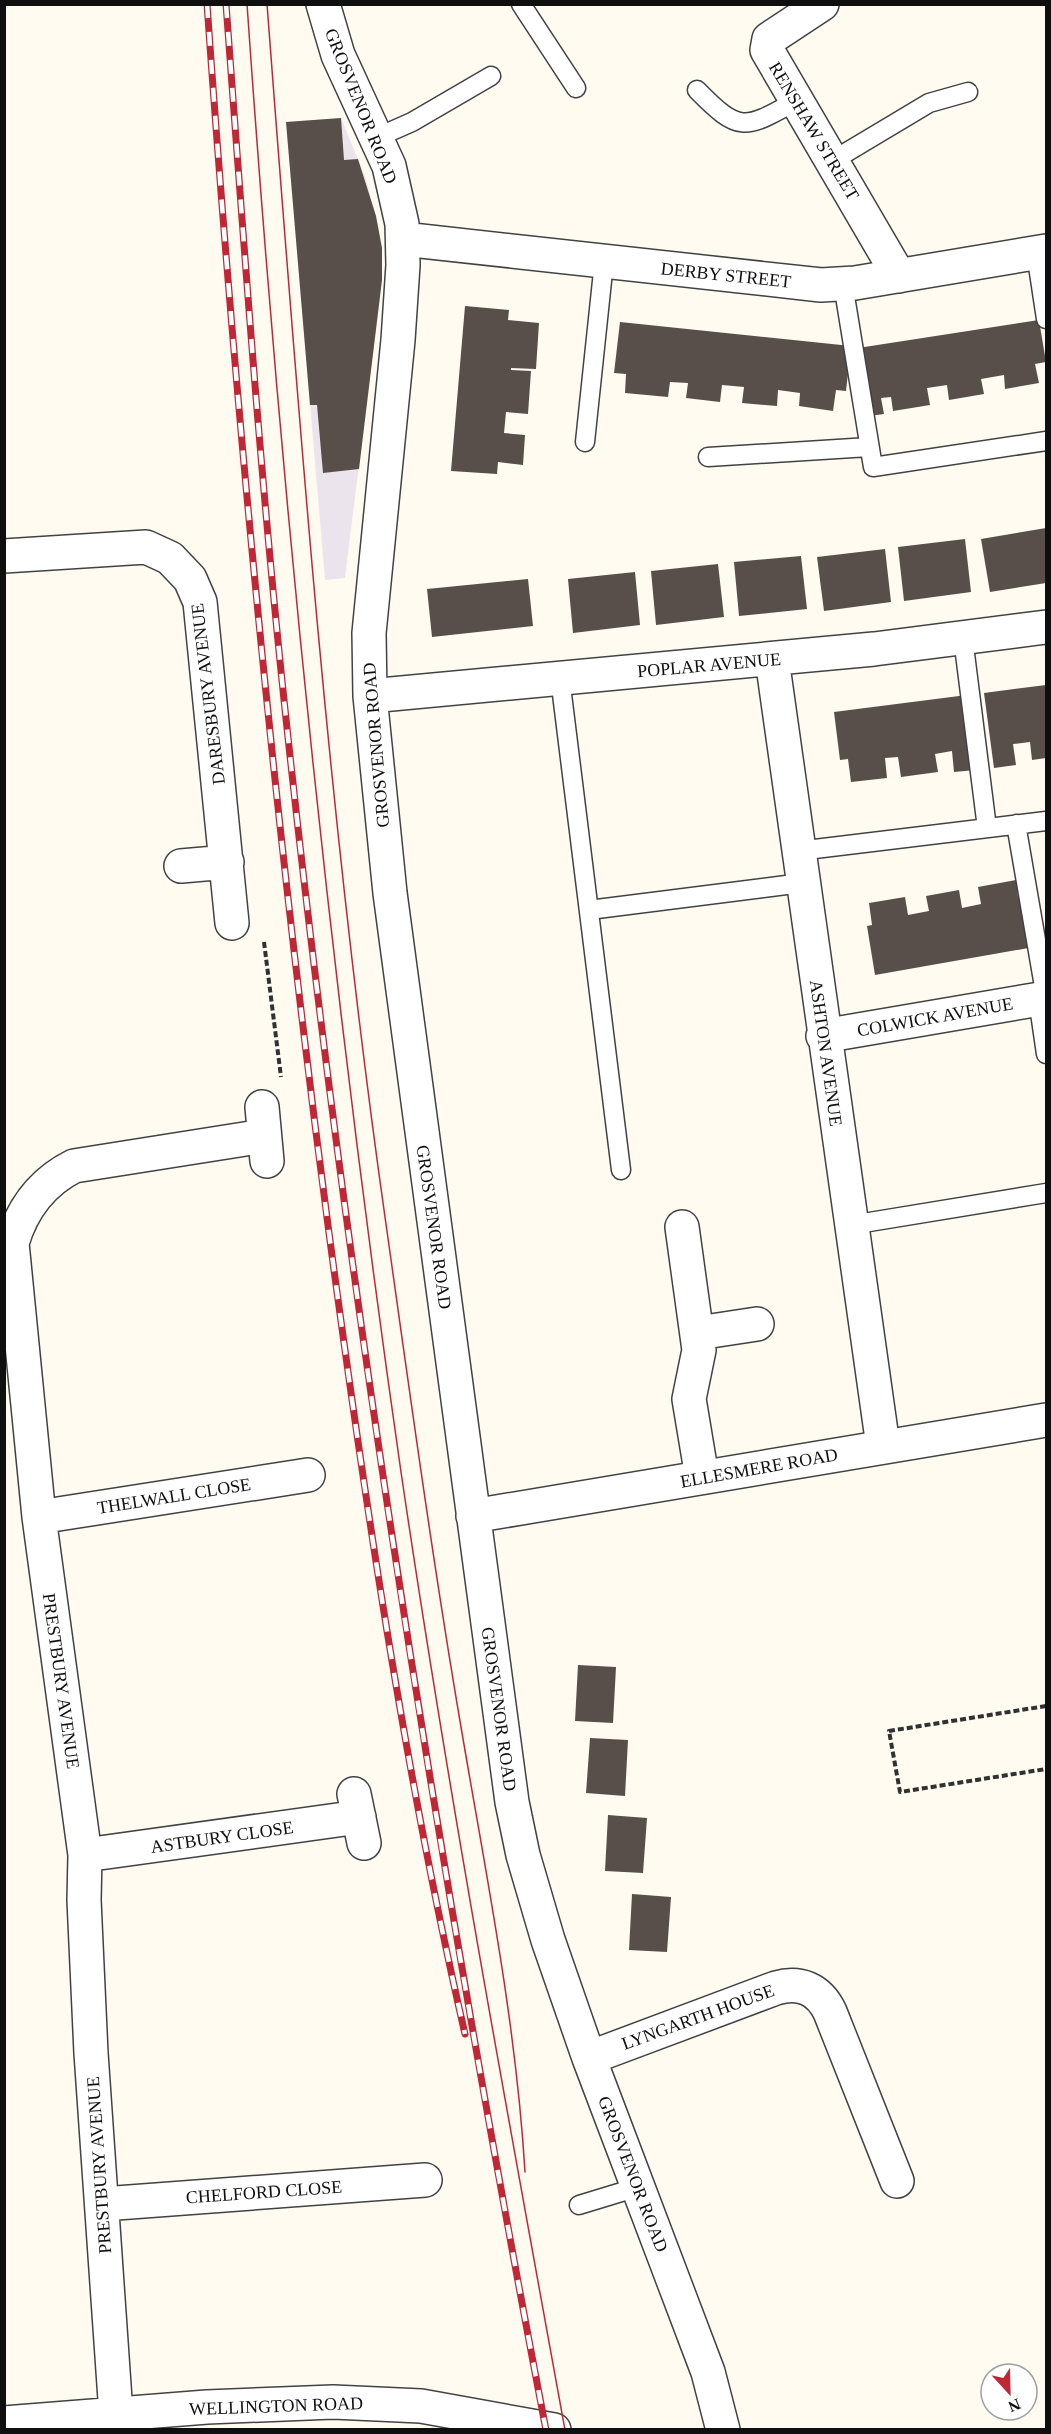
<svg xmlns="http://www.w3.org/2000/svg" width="1051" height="2434" font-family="Georgia,serif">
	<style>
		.industrial { fill: #ece4ed }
		.building { fill: #584f4b }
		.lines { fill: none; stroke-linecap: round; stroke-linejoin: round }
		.lane-casing { stroke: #424242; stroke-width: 21 }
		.street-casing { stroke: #424242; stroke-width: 36 }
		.path { stroke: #313131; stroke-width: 4; stroke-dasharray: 6 3; stroke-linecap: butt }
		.lane { stroke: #fff; stroke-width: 18 }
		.street { stroke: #fff; stroke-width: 33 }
		.tram { stroke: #bf2737; stroke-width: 1.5 }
		.rail-casing { stroke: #bf2737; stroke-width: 7 }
		.rail { stroke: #fff; stroke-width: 4.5; stroke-dasharray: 14; stroke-linecap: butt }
		.labels { text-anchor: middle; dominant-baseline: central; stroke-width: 6; stroke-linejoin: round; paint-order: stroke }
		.street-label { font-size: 18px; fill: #0f0f0f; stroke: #fff }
	</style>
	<rect width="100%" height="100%" fill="#fffbf1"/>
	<path class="industrial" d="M341 118 366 179 376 216 382 248V280L345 578 325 580 286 122Z"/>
	<path class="building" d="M341 118 344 160 358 159 376 216 382 248V280L359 469 323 473 317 405H310L286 122Z
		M465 306 509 310 508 320 539 323 536 369 511 368V370L531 371 528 414 506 412 504 433 525 435 523 465 498 462 497 474 451 471Z
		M1039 320 1046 362 1035 364 1039 383 1005 389 1004 375 981 379 984 394 949 400 947 385 927 388 930 405 893 411 891 397 881 398 884 414 869 416 858 348Z
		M620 322 851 346 846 391 836 390 833 411 799 406 800 393 778 390 777 406 742 403 744 387 722 385 720 402 686 398 688 383 670 382 668 397 625 393 626 374 614 373Z
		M1046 528V583L990 592 981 539Z
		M965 539 971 592 904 601 898 547Z
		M885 549 891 602 824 611 817 557Z
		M801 556 807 609 739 616 734 562Z
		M718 564 724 617 656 625 651 571Z
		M635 572 640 625 573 633 568 579Z
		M528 579 533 626 432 637 427 589Z
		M1046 685V758L1032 760 1030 742 1013 744 1016 765 994 768 984 693Z
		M967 695 976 770 954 772 952 751 935 754 938 772 901 777 898 757 885 758 887 778 851 782 848 759 840 760 834 712Z
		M1016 880 1018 897 1025 896 1034 947 875 975 867 926 872 925 869 903 905 897 908 915 929 911 926 896 959 890 962 908 981 904 978 887Z
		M578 1665 616 1667 613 1723 575 1721Z
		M590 1738 628 1740 625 1796 586 1793Z
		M608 1815 647 1818 643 1873 605 1871Z
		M632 1894 671 1897 667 1952 629 1950Z"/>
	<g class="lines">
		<g class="lane-casing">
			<path id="lane" d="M521 4 576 88
				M697 90C740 134 745 129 796 101
				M378 137 412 122 491 76
				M832 161 929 103 968 92
				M1036 253 1046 319
				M843 284 873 467 1046 441
				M585 442 604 262
				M708 457 869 447
				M963 638 987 828
				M560 678 621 1170
				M1016 824 1046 998
				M798 851 1046 821
				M589 910 802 883
				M1038 999 1046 1054
				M851 1225 1046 1193
				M579 2205 638 2187"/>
		</g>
		<g class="street-casing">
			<path id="street" d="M323 4 338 55 389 166 402 224 403 265 398 340 369 633 370 696 390 893 512 1802 523 1855 548 1940 589 2058 708 2372 723 2430
				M822 4 769 39 767 50 899 276
				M403 239 821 285 855 283 1046 251
				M4 556 146 547 170 558 190 579 200 602 232 923
				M772 659 883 1446
				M370 696 874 649 1046 627
				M181 866 227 862
				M823 1036 1046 998
				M262 1107 267 1161
				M682 1227 699 1350 689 1399 702 1477
				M698 1333 757 1324
				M473 1516 1046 1420
				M39 1517 308 1475
				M354 1794 364 1843
				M85 1855 359 1817
				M589 2058 776 1988C800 1981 819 1989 830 2012L897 2181
				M103 2204 425 2180
				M116 2414 91 2053 84 1900 85 1855 39 1517 12 1243C22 1209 42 1182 74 1166L264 1136
				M4 2423 207 2407 333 2402 421 2406 554 2430"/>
		</g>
		<path class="path" d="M264 942 281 1077
			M1046 1706 889 1731 900 1792 1046 1769"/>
		<use href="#lane" class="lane"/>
		<use href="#street" class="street"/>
		<path class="tram" d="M247 4C281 495 331 985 401 1472 448 1792 507 2111 565 2430
			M267 4C298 409 328 815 385 1217 409 1387 432 1557 461 1727 486 1875 516 2022 525 2172"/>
		<g class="rail-casing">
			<path id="rail" d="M207 4C236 415 275 825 329 1233 365 1501 404 1769 465 2034
				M226 4C244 246 261 487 287 728 348 1298 438 1866 546 2430"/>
		</g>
		<use href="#rail" class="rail"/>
	</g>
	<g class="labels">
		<g class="street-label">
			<text transform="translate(361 106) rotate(68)">GROSVENOR ROAD</text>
			<text transform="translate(814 131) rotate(59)">RENSHAW STREET</text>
			<text transform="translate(726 275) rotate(6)">DERBY STREET</text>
			<text transform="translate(709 665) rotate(-5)">POPLAR AVENUE</text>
			<text transform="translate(208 694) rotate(-97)">DARESBURY AVENUE</text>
			<text transform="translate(376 745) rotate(-95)">GROSVENOR ROAD</text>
			<text transform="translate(935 1017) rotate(-10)">COLWICK AVENUE</text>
			<text transform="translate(826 1053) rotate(82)">ASHTON AVENUE</text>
			<text transform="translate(434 1227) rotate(82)">GROSVENOR ROAD</text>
			<text transform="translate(759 1468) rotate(-10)">ELLESMERE ROAD</text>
			<text transform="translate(174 1496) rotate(-9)">THELWALL CLOSE</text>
			<text transform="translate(61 1681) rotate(82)">PRESTBURY AVENUE</text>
			<text transform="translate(499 1709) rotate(82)">GROSVENOR ROAD</text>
			<text transform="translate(222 1837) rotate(-8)">ASTBURY CLOSE</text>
			<text transform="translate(698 2017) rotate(-20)">LYNGARTH HOUSE</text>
			<text transform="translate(99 2165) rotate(-94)">PRESTBURY AVENUE</text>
			<text transform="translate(633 2174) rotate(69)">GROSVENOR ROAD</text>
			<text transform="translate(264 2192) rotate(-4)">CHELFORD CLOSE</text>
			<text transform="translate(276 2406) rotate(-2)">WELLINGTON ROAD</text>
		</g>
	</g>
	<rect width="1051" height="2434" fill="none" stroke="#0f0f0f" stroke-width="12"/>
	<g transform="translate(1009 2392) rotate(158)"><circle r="28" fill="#ffffff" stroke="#9f9f9f" stroke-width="1.5"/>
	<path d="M0-4.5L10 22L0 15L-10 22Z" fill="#bf2737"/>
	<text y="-9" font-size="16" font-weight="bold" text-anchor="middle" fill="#0f0f0f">N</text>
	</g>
</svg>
